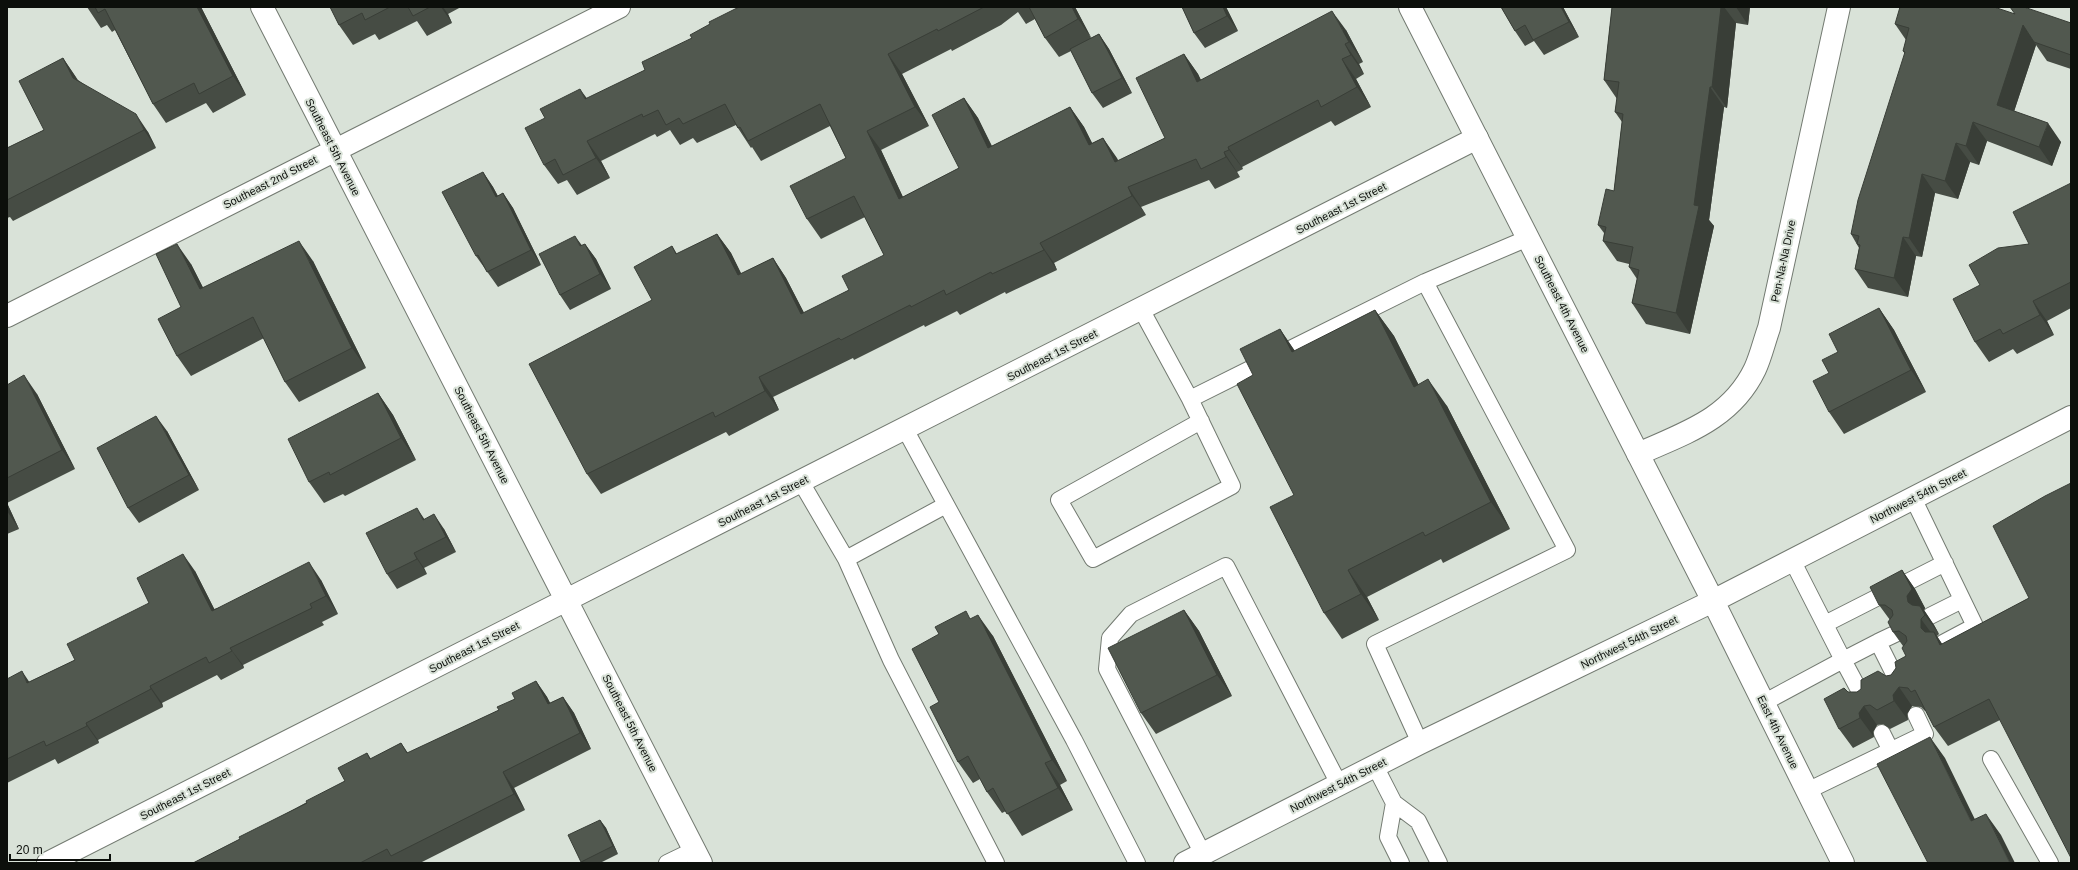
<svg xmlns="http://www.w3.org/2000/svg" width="2078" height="870" font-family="Arial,sans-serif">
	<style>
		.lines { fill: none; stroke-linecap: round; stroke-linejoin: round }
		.lane-casing { stroke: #737a71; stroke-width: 18 }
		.street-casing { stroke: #737a71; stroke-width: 24 }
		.secondary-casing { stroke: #737a71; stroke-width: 24 }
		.lane { stroke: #fff; stroke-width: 16 }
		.street { stroke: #fff; stroke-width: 22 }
		.secondary { stroke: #fff; stroke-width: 22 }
		.wall { fill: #464c44 }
		.shaded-wall { fill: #393e37 }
		.building { fill: #51584f; stroke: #393e37 }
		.labels { text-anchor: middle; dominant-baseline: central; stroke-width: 4; stroke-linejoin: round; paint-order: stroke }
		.street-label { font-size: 11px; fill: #0c0f0b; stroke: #d9e2d8 }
	</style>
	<rect width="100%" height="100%" fill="#d9e2d8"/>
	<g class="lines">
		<g class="lane-casing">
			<path id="lane" d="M1141 309 1190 399 1425 282
				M1190 399 1232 486 1093 559 1059 500 1201 421
				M905 429 1074 740 1137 863
				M801 482 846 559
				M1913 498 1975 626 1943 643
				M946 505 846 559 891 660 996 863
				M1930 616 1962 600
				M1825 624 1945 563
				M1897 633 1878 642 1900 686
				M1763 703 1843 660 1792 560
				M1866 703 1843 660 1878 642
				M1882 733 1891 751
				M1420 743 1375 644 1567 550 1425 282 1528 238
				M1991 759 2050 863
				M1375 766 1394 803 1418 821 1439 863
				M1807 791 1925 734 1916 715
				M1394 803 1388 837 1401 863
				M1203 854 1107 669 1110 638 1131 614 1226 566 1339 784
				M667 863 694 850"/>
		</g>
		<g class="street-casing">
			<path id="street" d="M262 7 701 863
				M7 316 619 7
				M1638 454C1685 433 1731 419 1755 369 1761 356 1764 342 1769 328L1839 7
				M48 863 1477 138"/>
		</g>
		<g class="secondary-casing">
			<path id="secondary" d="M1410 7 1713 601 1843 863
				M1185 863 1420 743 1713 601 2071 417"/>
		</g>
		<use href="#lane" class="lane"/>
		<use href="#street" class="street"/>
		<use href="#secondary" class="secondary"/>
	</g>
	<path class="wall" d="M87 7H201L246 95 213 113 206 103 166 123 153 104 115 30 112 32 107 25 101 28Z
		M330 7H461L448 14 452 23 427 36 417 21 379 40 375 34 353 45 339 25Z
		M739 7H1075L1091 38 1099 34 1109 49 1132 93 1103 108 1092 93 1071 51 1059 57 1045 38 1035 19 1026 24 1018 12 1001 25 952 51 951 49 902 74 929 126 881 150 903 197 959 168 964 98 978 118 992 146 1070 107 1084 127 1092 143 1103 138 1118 161 1165 138 1184 54 1198 74 1201 80 1346 30 1363 62 1359 64 1364 74 1356 79 1371 107 1335 126 1331 121 1242 167 1243 169 1237 172 1240 177 1215 189 1209 180 1141 207 1146 215 1054 263 1057 270 1006 294 1005 292 960 315 957 311 925 327 924 325 854 360 853 358 773 397 779 410 729 436 726 432 601 494 587 474 672 246 677 254 717 234 731 253 741 274 773 258 786 278 804 313 849 290 884 255 865 217 821 239 807 219 846 158 830 126 761 161 752 147 751 148 736 125 697 143 693 138 680 145 670 130 657 137 655 134 601 161 610 178 577 195 567 180 558 184 544 165 587 99 645 70 692 38 710 24Z
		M1182 7H1226L1238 31 1205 48 1194 33Z
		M1501 7H1563L1579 37 1544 55 1534 41 1525 46 1515 31Z
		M1612 7H1750L1748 25 1736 23 1727 108 1724 107 1709 220 1714 226 1690 334 1646 324 1632 303 1637 279 1629 267V264L1617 261 1603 241 1604 233 1598 225 1614 191 1622 122 1615 112 1617 99 1604 80Z
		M2015 14 2071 23V69L2047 61 2036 45 2014 111 2061 142 2052 166 1987 141 1979 165 1970 162 1958 199 1935 193 1922 257 1916 256 1908 297 1868 288 1855 269 1859 248 1851 234 1905 54 1903 51 1906 40 1895 24Z
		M63 58 78 80 148 132 156 148 13 221 10 217 7 218V148L44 130Z
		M483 172 493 187 498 196 503 193 513 208 541 265 498 287 476 256Z
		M2071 183V308L2047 321 2054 335 2017 354 2013 349 1989 362 1975 342 1980 285 2029 244Z
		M585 244 596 259 611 289 570 310 560 295Z
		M313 261 366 368 299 402 285 382 264 338 191 376 177 356 181 307 191 264 203 288Z
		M1879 308 1894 330 1926 392 1844 434 1829 412V373L1838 352Z
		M1375 310 1394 336 1418 384 1447 406 1510 529 1443 563 1441 559 1367 597 1379 620 1342 639 1324 613 1294 495 1253 375 1280 329 1295 351Z
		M7 385 37 394 75 469 7 503 19 529 7 534Z
		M378 393 393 415 416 460 345 496 343 494 324 503 309 482Z
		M167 431 199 490 139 523 128 508Z
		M2071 483 2000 720 1948 746 1934 727 1926 710 1925 711 1921 707 1912 706 1907 714 1908 720 1890 729 1883 724 1877 725 1873 732 1874 737 1853 748 1839 729 1848 692H1857L1886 676 1891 675 1906 656 1903 646 1893 632 1890 620 1879 605 1902 570 1915 589 1925 608 1924 610 1934 625 1939 634 1937 636 1942 644 2029 598Z
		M424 519 444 529 456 552 424 568 427 574 397 589 387 574Z
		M195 571 214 609 321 580 338 614 322 622 324 625 243 665 244 668 221 680 217 675 162 703 163 707 98 740 99 743 58 764 55 759 7 783V679L29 682 75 660 149 603Z
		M1184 610 1199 631 1232 696 1156 734 1141 713Z
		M972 618 993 636 1067 781 1060 785 1073 810 1022 836 1006 811 1002 813 987 792 980 779 973 783 958 762 939 702Z
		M536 681 547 697 550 703 563 697 574 713 591 749 514 788 525 810 420 863H193L240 839 345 781 367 753 371 759 401 743 408 753 499 710 515 699Z
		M600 820 606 828 618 854 600 863H581V862Z"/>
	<path class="shaded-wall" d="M197 7H201L246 95 233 76Z
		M441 7H443L448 14 452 23Z
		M1072 7H1075L1092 39 1078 19Z
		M1223 7H1226L1238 31 1227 16Z
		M1561 7H1563L1579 37 1569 22Z
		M1721 7H1724L1736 23 1727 108 1712 87Z
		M1736 7H1750L1748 25Z
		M1332 11 1346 30 1363 62 1349 42Z
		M2023 25 2036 45 2010 124 1997 105Z
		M1099 34 1109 49 1132 93 1122 78Z
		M1345 44 1359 64 1364 74 1351 55Z
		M888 54 902 74 929 126 915 107Z
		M1184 54 1198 74 1211 102 1197 82Z
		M63 58 75 76 86 96 73 78Z
		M1342 59 1356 79 1371 107 1357 87Z
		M1710 87 1724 107 1709 220 1714 226 1690 334 1676 313 1694 205Z
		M580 89 594 108 585 99Z
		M964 98 978 118 1002 168 988 148Z
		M1070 107 1084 127 1103 165 1089 145Z
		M136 114 148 132 156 148 144 130Z
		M1973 122 1987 141 1979 165 1966 146Z
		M2048 123 2061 142 2052 166 2039 147Z
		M867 131 881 150 913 219 899 199Z
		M1103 138 1117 158 1129 182 1115 162Z
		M587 141 601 161 610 178 596 158Z
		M1956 143 1970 162 1958 199 1945 181Z
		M1228 147 1242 167 1243 169 1229 150Z
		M1224 152 1237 172 1240 177 1226 157Z
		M483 172 493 187 506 212 496 197Z
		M1922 174 1935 193 1922 257 1909 238Z
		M1128 187 1141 207 1146 215 1132 196Z
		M503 193 513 208 541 265 531 250Z
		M717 234 731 253 752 295 738 275Z
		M575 236 586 251 580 246Z
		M1903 237 1916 256 1908 297 1894 278Z
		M299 241 313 261 366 368 352 348Z
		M1040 243 1054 263 1057 270 1044 250Z
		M177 244 191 264 214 309 200 289Z
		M585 244 596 259 611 289 600 274Z
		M773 258 786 278 815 334 801 314Z
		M2033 301 2047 321 2054 335 2040 315Z
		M1879 308 1894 330 1926 392 1911 370Z
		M1375 310 1394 336 1433 413 1414 387Z
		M1280 329 1298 356 1292 352Z
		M24 375 37 394 75 469 62 450Z
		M759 377 773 397 779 410 765 391Z
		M1428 379 1447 406 1510 529 1491 502Z
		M378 393 393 415 416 460 401 438Z
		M156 416 167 431 199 490 189 475Z
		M7 503 19 529 7 511Z
		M417 508 427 523 423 520Z
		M434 514 444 529 456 552 446 537Z
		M414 553 424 568 427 574 417 559Z
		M183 554 195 571 224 628 212 611Z
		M309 562 321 580 338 614 326 596Z
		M1348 570 1367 597 1379 620 1361 594Z
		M1902 570 1915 589 1925 608 1924 610 1934 625 1939 634 1925 615 1921 619 1935 638 1934 647 1921 628 1908 602Z
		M1184 610 1199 631 1232 696 1217 675Z
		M978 615 993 636 1067 781 1052 760Z
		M1934 632 1947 651 1940 645Z
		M230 648 243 665 244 668 232 651Z
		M22 671 34 689 27 683Z
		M536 681 547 697 559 720 548 704Z
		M150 686 162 703 163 707 151 689Z
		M1899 687 1912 706 1907 714 1908 720 1894 701 1893 695Z
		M563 697 574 713 591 749 580 733Z
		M1864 706 1877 725 1873 732 1874 737 1860 718 1859 713Z
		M86 723 98 740 99 743 87 726Z
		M1930 737 1945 758 1986 842 1971 821Z
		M1045 763 1060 785 1073 810 1058 788Z
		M503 772 514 788 525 810 514 794Z
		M1986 814 2001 835 2015 863H2010Z
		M600 820 606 828 618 854 613 846Z"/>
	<path class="building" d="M95 7H197L233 76 199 94 194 83 153 104 105 9 98 13Z
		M330 7H390L365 20 362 13 339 25Z
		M408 7H430L413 16Z
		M739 7H984L938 31 937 29 888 54 915 107 867 131 899 199 959 168 932 115 964 98 988 148 1070 107 1089 145 1103 138 1115 162 1165 138 1136 78 1184 54 1197 82 1332 11 1349 42 1345 44 1351 55 1342 59 1357 87 1321 107 1318 100 1228 147 1229 150 1224 152 1226 157 1201 169 1196 159 1128 187 1132 196 1040 243 1044 250 992 274 991 272 946 295 944 290 911 307 910 305 841 340 839 338 759 377 765 391 715 417 713 412 587 474 529 364 652 300 634 267 672 246 676 254 717 234 738 275 773 258 801 314 849 290 842 276 884 255 854 196 807 219 790 186 846 158 820 104 748 141 740 127 738 128 725 104 683 124 679 118 666 125 658 110 643 117 642 114 587 141 596 158 563 175 555 159 544 165 525 128 545 118 540 109 580 89 585 99 645 70 642 62 692 38 690 35 710 24 709 22Z
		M1029 7H1072L1078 19 1045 38Z
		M1182 7H1223L1227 16 1194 33Z
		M1501 7H1561L1569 22 1533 40 1525 25 1515 31Z
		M1612 7H1721L1712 87H1710L1694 205 1699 206 1676 313 1632 303 1639 270 1629 267 1633 247 1603 241 1606 227 1598 225 1606 189 1614 191 1623 114 1615 112 1619 82 1604 80Z
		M1900 7H1994L2015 14 2010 7H2024L2071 23V55L2034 42 2023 25 1997 105 2048 123 2039 147 1973 122 1966 146 1956 143 1945 181 1922 174 1909 238 1903 237 1894 278 1855 269 1860 245 1857 244 1859 236 1851 234 1858 200 1905 52 1903 51 1909 28 1895 24Z
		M1099 34 1122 78 1092 93 1070 49Z
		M63 58 73 78 136 114 144 130 7 200V148L44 130 19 81Z
		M483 172 496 197 503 193 531 250 487 272 478 255 476 256 442 192Z
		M2071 183V282L2033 301 2040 315 2003 334 2000 329 1975 342 1953 299 1980 285 1969 265 1998 248 2029 244 2013 212Z
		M575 236 580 246 585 244 600 274 560 295 539 254Z
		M299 241 352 348 285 382 253 317 177 356 158 319 181 307 156 254 177 244 200 289Z
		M1879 308 1911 370 1829 412 1813 381 1829 373 1822 360 1838 352 1829 334Z
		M1375 310 1414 387 1428 379 1491 502 1425 536 1423 532 1348 570 1361 594 1324 613 1270 507 1294 495 1237 384 1253 375 1240 349 1280 329 1292 352Z
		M24 375 62 450 7 478V385Z
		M378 393 401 438 330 475 329 472 309 482 288 439Z
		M156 416 189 475 128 508 97 448Z
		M2071 483V858L1989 699 1934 727 1915 690 1911 692 1908 688 1899 687 1893 695 1894 701 1877 710 1870 705 1864 706 1859 713 1860 718 1839 729 1824 699 1844 688 1848 692H1857L1861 689V680L1878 671 1886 676 1891 675 1896 668 1895 662 1906 656 1902 648 1907 641 1906 636 1899 631 1893 632 1888 622 1893 615 1892 610 1885 605H1879L1870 587 1902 570 1912 589 1907 596 1908 602 1912 605 1920 606 1925 615 1921 619V628L1925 632H1934L1940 645 2029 598 1993 526 2045 496Z
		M417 508 423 520 434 514 446 537 414 553 417 559 387 574 366 533Z
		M183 554 212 611 309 562 326 596 310 604 312 608 230 648 232 651 209 663 206 657 150 686 151 689 86 723 87 726 46 746 44 741 7 759V679L22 671 27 683 75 660 67 644 149 603 137 578Z
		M1184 610 1217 675 1141 713 1108 648Z
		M966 611 970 619 978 615 1052 760 1045 763 1058 788 1007 814 993 788 987 792 968 756 958 762 930 707 939 702 912 649 939 634 935 627Z
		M536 681 548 704 563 697 580 733 503 772 514 794 391 856 387 849 360 863H193L240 839 239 837 307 803 306 801 345 781 338 768 367 753 370 759 401 743 407 753 499 710 497 707 515 699 512 693Z
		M1930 737 1971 821 1986 814 2010 863H1928L1877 764Z
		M600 820 613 846 581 862 568 835Z"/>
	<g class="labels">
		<g class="street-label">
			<text transform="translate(333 147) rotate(63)">Southeast 5th Avenue</text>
			<text transform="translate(270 182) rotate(-27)">Southeast 2nd Street</text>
			<text transform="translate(1341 208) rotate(-27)">Southeast 1st Street</text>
			<text transform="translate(1783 261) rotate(-78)">Pen-Na-Na Drive</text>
			<text transform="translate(1562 304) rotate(63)">Southeast 4th Avenue</text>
			<text transform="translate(1052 355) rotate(-27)">Southeast 1st Street</text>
			<text transform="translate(482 435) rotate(63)">Southeast 5th Avenue</text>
			<text transform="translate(1918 496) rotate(-27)">Northwest 54th Street</text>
			<text transform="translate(763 501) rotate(-27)">Southeast 1st Street</text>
			<text transform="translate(1629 642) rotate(-26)">Northwest 54th Street</text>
			<text transform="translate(474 647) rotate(-27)">Southeast 1st Street</text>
			<text transform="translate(630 723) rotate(63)">Southeast 5th Avenue</text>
			<text transform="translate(1778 732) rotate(64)">East 4th Avenue</text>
			<text transform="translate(1338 785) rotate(-27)">Northwest 54th Street</text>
			<text transform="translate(185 794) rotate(-27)">Southeast 1st Street</text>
		</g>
	</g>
	<rect width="2078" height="870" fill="none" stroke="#0c0f0b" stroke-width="16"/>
	<path d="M10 854v6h100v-6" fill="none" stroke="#0c0f0b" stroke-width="2"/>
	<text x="16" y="854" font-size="12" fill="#0c0f0b" stroke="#d9e2d8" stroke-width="3" paint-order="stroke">20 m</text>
</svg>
